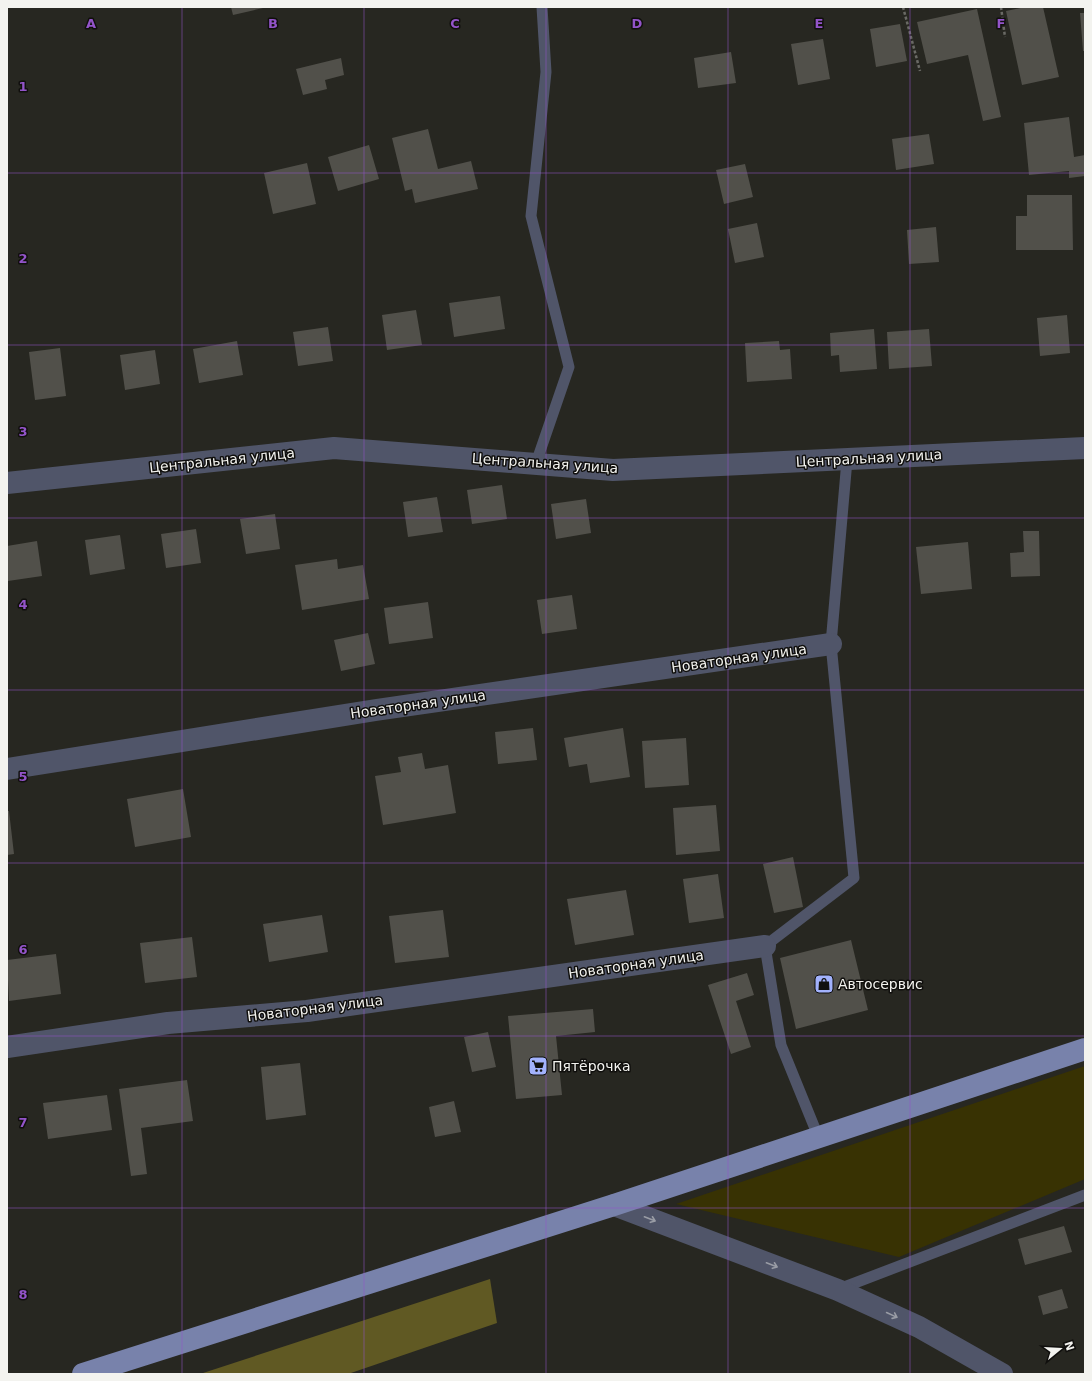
<svg xmlns="http://www.w3.org/2000/svg" width="1092" height="1381" font-family="'DejaVu Sans',sans-serif">
	<style>
		.green { fill: #383203 }
		.forest { fill: #605923 }
		.building { fill: #51504a }
		.lines { fill: none; stroke-linecap: round; stroke-linejoin: round }
		.path { stroke: #6a6a65; stroke-width: 2.5; stroke-dasharray: 3 2; stroke-linecap: butt }
		.service { stroke: #505569; stroke-width: 11 }
		.minor { stroke: #505569; stroke-width: 22 }
		.primary { stroke: #7882ab; stroke-width: 22 }
		.oneway { stroke: #999ca5 }
		.grid { fill: none; stroke: #9354c9; stroke-width: 1; stroke-opacity: 0.55 }
		.labels { text-anchor: middle; dominant-baseline: central; stroke-width: 3; stroke-linejoin: round; paint-order: stroke }
		.street-label { font-size: 14px; fill: #f3f3ef; stroke: #100f0d }
		.poi-label { font-size: 14px; fill: #f3f3ef; stroke: #100f0d; text-anchor: start }
		.grid-label { font-size: 13px; text-anchor: middle; font-weight: bold; fill: #9354c9; stroke: #100f0d; stroke-width: 3; stroke-linejoin: round; paint-order: stroke }
	</style>
	<rect width="100%" height="100%" fill="#272721"/>
	<path class="green" d="M1085 1066V1179L899 1257 676 1204Z"/>
	<path class="forest" d="M490 1279 497 1323 348 1374H200Z"/>
	<path class="building" d="M231 7H263V8L233 15Z
		M1025 7H1043L1059 77 1022 85 1006 11Z
		M977 9 1001 117 983 121 968 55 927 64 917 22Z
		M1080 13H1085V51H1083Z
		M900 24 907 61 876 67 870 29Z
		M823 39 830 79 798 85 791 44Z
		M731 52 736 83 698 88 694 58Z
		M341 58 344 75 325 80 327 89 303 95 296 69Z
		M1069 117 1074 157 1085 155V176L1069 178V171L1029 175 1024 123Z
		M428 129 438 169 471 161 478 189 415 203 412 189 405 191 392 138Z
		M929 134 934 164 896 170 892 139Z
		M369 145 379 179 338 191 328 157Z
		M307 163 316 204 273 214 264 173Z
		M745 164 753 197 724 204 716 170Z
		M1027 195H1072L1073 250H1016V216H1027Z
		M757 223 764 257 735 263 728 229Z
		M936 227 939 262 909 264 907 230Z
		M500 296 505 329 454 337 449 303Z
		M416 310 422 345 387 350 382 315Z
		M1067 315 1070 353 1040 356 1037 318Z
		M328 327 333 361 298 366 293 332Z
		M874 329 877 369 840 372 839 355 831 356 830 333Z
		M929 329 932 366 889 369 887 332Z
		M237 341 243 375 199 383 193 349Z
		M779 341 780 350 790 349 792 379 747 382 745 343Z
		M60 348 66 396 35 400 29 352Z
		M155 350 160 384 125 390 120 355Z
		M502 485 507 519 472 524 467 490Z
		M437 497 443 532 408 537 403 502Z
		M586 499 591 533 556 539 551 504Z
		M275 514 280 549 246 554 240 519Z
		M196 529 201 563 166 568 161 534Z
		M1023 531H1039L1040 576 1011 577 1010 553 1024 552Z
		M120 535 125 569 90 575 85 540Z
		M37 541 42 576 8 581 7 546Z
		M968 542 972 589 921 594 916 547Z
		M337 559 338 569 363 565 369 599 302 610 295 565Z
		M572 595 577 629 542 634 537 600Z
		M428 602 433 638 389 644 384 608Z
		M368 633 375 664 341 671 334 640Z
		M533 728 537 760 498 764 495 732Z
		M623 728 630 777 590 783 587 764 569 767 564 738Z
		M686 738 689 785 645 788 642 741Z
		M422 753 425 769 448 765 456 813 383 825 375 776 401 772 398 757Z
		M183 789 191 837 135 847 127 799Z
		M716 805 720 851 676 855 673 808Z
		M7 811H9L14 854 7 855Z
		M793 857 803 907 774 913 763 864Z
		M718 874 724 918 689 923 683 879Z
		M626 890 634 935 575 945 567 899Z
		M443 910 449 957 395 963 389 916Z
		M322 915 328 952 269 962 263 924Z
		M192 937 197 977 145 983 140 943Z
		M851 940 868 1010 796 1029 780 958Z
		M56 954 61 994 9 1001 7 960Z
		M747 973 754 995 736 1001 751 1047 731 1054 708 985Z
		M593 1009 595 1032 556 1036 562 1095 516 1099 508 1016Z
		M488 1032 496 1067 472 1072 464 1037Z
		M300 1063 306 1115 266 1120 261 1067Z
		M187 1080 193 1121 141 1128 147 1174 131 1176 119 1089Z
		M107 1095 112 1130 48 1139 43 1103Z
		M454 1101 461 1132 435 1137 429 1107Z
		M1064 1226 1072 1252 1025 1265 1018 1239Z
		M1062 1289 1068 1308 1043 1315 1038 1296Z"/>
	<g class="lines">
		<path class="path" d="M903 7 920 71
			M1001 7 1005 37"/>
		<path class="service" d="M536 463 569 367 531 216 546 72 542 7
			M818 1136 781 1045 765 946 854 878 831 644 847 460
			M839 1289 1085 1195"/>
		<path class="minor" d="M7 483 334 448 613 470 1085 448
			M7 769 376 710 831 644
			M7 1047 168 1023 307 1011 765 946
			M614 1205 838 1290 919 1327 1002 1374"/>
		<path class="primary" d="M83 1374 614 1205 1085 1049"/>
	</g>
	<defs><path id="oneway-shaft" d="M-6 0H5M1.5-3L5.5 0L1.5 3" fill="none" stroke-width="1.6" stroke-linecap="round" stroke-linejoin="round"/></defs>
	<g class="oneway">
		<use href="#oneway-shaft" transform="translate(650 1219) rotate(21)"/>
		<use href="#oneway-shaft" transform="translate(772 1265) rotate(21)"/>
		<use href="#oneway-shaft" transform="translate(892 1315) rotate(25)"/>
	</g>
	<path class="grid" d="M182 7V1374M364 7V1374M546 7V1374M728 7V1374M910 7V1374M7 173H1085M7 345H1085M7 518H1085M7 690H1085M7 863H1085M7 1036H1085M7 1208H1085"/>
	<defs>
		<g id="shop-square" transform="scale(1)"><rect x="-9" y="-9" width="18" height="18" rx="4" fill="#a2b2fd" stroke="#100f0d"/><path d="M-5-2.5h2.3a2.7 3.5 0 0 1 5.4 0H5L5.5 6h-11ZM-1.5-2.5h3a1.5 2.3 0 0 0-3 0Z" fill="#111"/></g>
		<g id="supermarket-square" transform="scale(1)"><rect x="-9" y="-9" width="18" height="18" rx="4" fill="#a2b2fd" stroke="#100f0d"/><path d="M-6-5.5h2.5l.6 2H6L4.5 2H-2.5L-4.4-4H-6ZM-1.5 3.2a1.3 1.3 0 1 0 .1 0ZM3 3.2a1.3 1.3 0 1 0 .1 0Z" fill="#111"/></g>
	</defs>
	<g fill-rule="evenodd">
		<use href="#shop-square" x="824" y="984"/>
		<use href="#supermarket-square" x="538" y="1066"/>
	</g>
	<g class="labels">
		<g class="street-label">
			<text transform="translate(869 458) rotate(-3)">Центральная улица</text>
			<text transform="translate(222 460) rotate(-6)">Центральная улица</text>
			<text transform="translate(545 463) rotate(4)">Центральная улица</text>
			<text transform="translate(739 658) rotate(-8)">Новаторная улица</text>
			<text transform="translate(418 704) rotate(-8)">Новаторная улица</text>
			<text transform="translate(636 964) rotate(-8)">Новаторная улица</text>
			<text transform="translate(315 1008) rotate(-7)">Новаторная улица</text>
		</g>
		<g class="poi-label">
			<text x="838" y="984">Автосервис</text>
			<text x="552" y="1066">Пятёрочка</text>
		</g>
	</g>
	<g class="grid-label">
		<text x="91" y="28">A</text>
		<text x="273" y="28">B</text>
		<text x="455" y="28">C</text>
		<text x="637" y="28">D</text>
		<text x="819" y="28">E</text>
		<text x="1001" y="28">F</text>
		<text x="23" y="91">1</text>
		<text x="23" y="263">2</text>
		<text x="23" y="436">3</text>
		<text x="23" y="609">4</text>
		<text x="23" y="781">5</text>
		<text x="23" y="954">6</text>
		<text x="23" y="1127">7</text>
		<text x="23" y="1299">8</text>
	</g>
	<rect width="1092" height="1381" fill="none" stroke="#f3f3ef" stroke-width="16"/>
	<g transform="translate(1060 1349) rotate(72)" stroke="#100f0d" stroke-width="3" paint-order="stroke">
	<path d="M0-3L7 15L0 10L-7 15Z" fill="#f3f3ef"/>
	<text y="-6" font-size="11" font-weight="bold" text-anchor="middle" fill="#f3f3ef">N</text>
	</g>
</svg>
